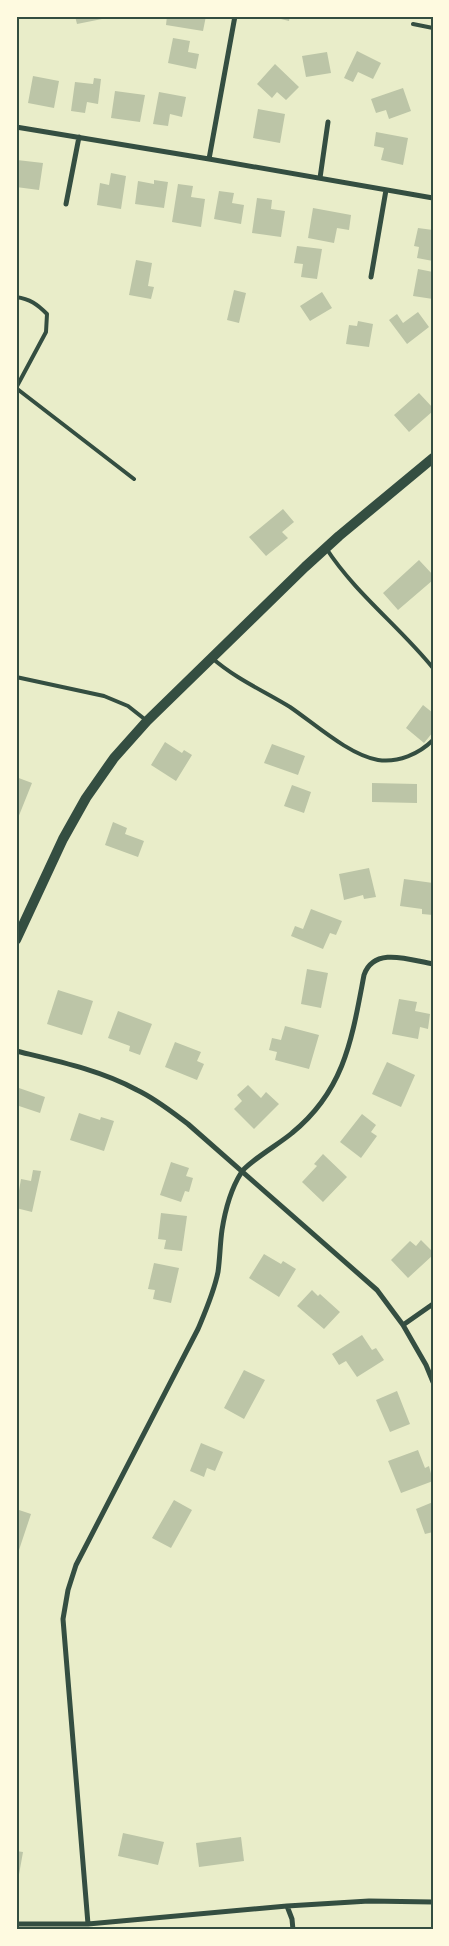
<svg xmlns="http://www.w3.org/2000/svg" width="449" height="1946" font-family="'Open Sans',sans-serif">
	<style>
		.building { fill: #bcc5a7 }
		.lines { fill: none; stroke-linecap: round; stroke-linejoin: round }
		.service { stroke: #344e41; stroke-width: 4 }
		.minor { stroke: #344e41; stroke-width: 5 }
		.secondary { stroke: #344e41; stroke-width: 10 }
		.neatline { fill: none; stroke: #344e41; stroke-width: 2 }
	</style>
	<rect width="100%" height="100%" fill="#e9edc9"/>
	<path class="building" d="M75 16H101L102 19 77 24Z
		M167 16H206L203 31 166 25Z
		M269 16H290L289 21Z
		M173 38 190 41 188 52 199 54 196 69 168 63Z
		M357 51 381 63 373 79 358 72 353 82 344 78Z
		M327 52 331 73 306 77 302 56Z
		M275 64 299 87 286 100 277 92 272 98 257 84Z
		M33 76 59 81 54 108 28 103Z
		M94 78 101 79 98 104 87 102 85 113 71 111 75 82 93 84Z
		M403 88 411 111 389 119 386 110 376 113 371 99Z
		M115 91 145 95 140 122 111 118Z
		M159 92 186 97 182 117 170 114 168 126 153 124Z
		M258 109 285 114 280 143 253 138Z
		M376 132 408 138 403 165 381 160 384 148 374 146Z
		M17 160 43 163 39 190 16 187Z
		M111 173 126 176 121 209 97 205 100 183 109 185Z
		M154 180 168 182 164 208 135 204 138 181 154 184Z
		M178 184 193 186 191 197 205 199 201 227 172 222Z
		M219 191 234 193 232 203 244 205 241 224 214 219Z
		M257 198 272 200 271 209 285 211 281 237 252 233Z
		M313 208 351 215 349 230 337 228 334 243 308 238Z
		M418 228 433 230V261L417 258 419 247 414 246Z
		M297 246 322 249 317 279 301 277 303 264 294 263Z
		M136 260 152 263 148 286 154 287 151 299 129 295Z
		M418 269 433 272V299L413 296Z
		M234 290 246 293 239 323 227 320Z
		M322 292 332 308 310 321 300 306Z
		M418 312 429 327 407 344 389 320 397 314 403 323Z
		M358 321 373 324 369 347 346 344 349 325 357 326Z
		M419 393 433 408V411L409 432 394 415Z
		M283 509 294 522 282 532 288 538 266 556 249 537Z
		M419 560 433 575V580L398 610 383 593Z
		M423 705 433 713V732L424 743 406 728Z
		M165 742 182 753 184 750 192 755 176 781 151 765Z
		M272 744 305 756 298 775 264 763Z
		M16 777 32 783 16 823Z
		M372 783 417 784V803L372 802Z
		M292 785 311 792 304 813 284 806Z
		M113 822 127 828 125 834 144 841 138 857 105 845Z
		M369 868 376 897 364 899 363 895 344 900 339 874Z
		M404 879 433 883V915L422 914V909L400 906Z
		M311 909 342 921 336 935 330 933 323 949 291 936 295 926 303 929Z
		M307 969 328 973 321 1008 301 1004Z
		M58 990 93 1001 82 1035 47 1024Z
		M399 999 417 1002 415 1011 430 1014 428 1029 420 1027 418 1039 392 1034Z
		M118 1011 152 1024 140 1055 129 1051 130 1046 108 1038Z
		M285 1026 319 1035 309 1069 275 1060 277 1052 269 1050 272 1038 281 1040Z
		M175 1042 201 1052 197 1061 204 1064 197 1080 165 1067Z
		M387 1062 415 1075 401 1107 372 1094Z
		M248 1085 261 1098 266 1092 279 1104 254 1129 234 1109 242 1101 237 1095Z
		M16 1087 45 1097 40 1113 16 1105Z
		M79 1113 100 1120 101 1117 114 1121 104 1151 70 1140Z
		M362 1114 376 1125 371 1132 377 1136 361 1158 340 1142Z
		M323 1154 347 1177 323 1202 302 1182 317 1166 314 1164Z
		M171 1162 189 1168 186 1176 193 1178 189 1192 185 1191 181 1202 160 1195Z
		M33 1170 41 1171 32 1212 16 1208 21 1179 31 1181Z
		M161 1213 187 1216 182 1251 164 1249 166 1240 158 1239Z
		M421 1240 433 1252V1255L408 1278 391 1260 410 1241 416 1246Z
		M264 1254 281 1264 283 1261 296 1269 279 1297 249 1278Z
		M154 1263 179 1268 171 1303 153 1299 155 1290 148 1289Z
		M312 1290 318 1296 320 1294 340 1312 324 1329 297 1306Z
		M362 1335 372 1350 376 1348 384 1360 357 1377 346 1361 339 1365 332 1354Z
		M244 1370 265 1380 244 1419 224 1408Z
		M397 1391 410 1424 390 1432 376 1400Z
		M201 1443 223 1452 215 1471 207 1468 204 1477 190 1471Z
		M418 1450 425 1468 429 1466 433 1481 401 1493 388 1461Z
		M174 1500 192 1510 171 1548 152 1538Z
		M433 1502V1532L425 1534 416 1509Z
		M16 1509 31 1514 19 1550 16 1549Z
		M123 1833 164 1842 158 1865 118 1856Z
		M241 1837 244 1861 199 1867 196 1843Z
		M16 1851 23 1852 18 1880 16 1879Z"/>
	<g class="lines">
		<path class="service" d="M413 24 433 28
			M16 297C30 299 37 304 47 314L46 332 16 388
			M16 388 134 479
			M326 548C355 593 399 626 433 668
			M212 658C236 679 264 691 290 707 315 724 349 755 378 760 398 763 419 754 433 740
			M16 677 104 696 128 706 147 721"/>
		<path class="minor" d="M16 127 209 159 433 198
			M209 159 235 16
			M320 178 328 122
			M66 204 79 137
			M371 277 386 190
			M16 1051C57 1061 100 1070 137 1090 156 1099 172 1112 188 1124L377 1290 403 1325 426 1365 433 1382
			M403 1325 433 1304
			M287 1906 292 1919 293 1930
			M16 1924H88L287 1906 369 1901 433 1902
			M88 1924 63 1619 68 1590 76 1565 198 1329C206 1310 214 1292 218 1272 220 1258 220 1244 222 1230 225 1211 231 1189 241 1173 245 1164 282 1142 292 1133 345 1090 352 1038 364 975 374 946 410 960 433 964"/>
		<path class="secondary" d="M16 940 63 839 86 798 114 758 147 721 305 567 339 536 433 458"/>
	</g>
	<rect width="449" height="1946" fill="none" stroke="#fefae0" stroke-width="35"/>
	<rect x="18" y="18" width="414" height="1910" class="neatline"/>
</svg>
